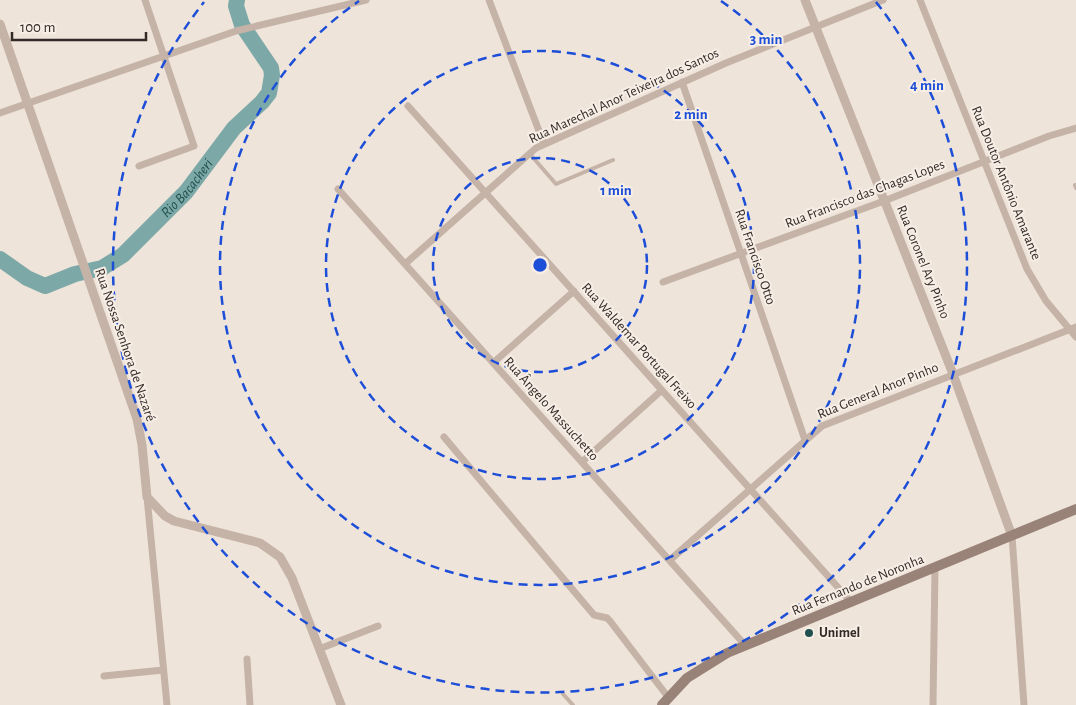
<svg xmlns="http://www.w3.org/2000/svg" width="1076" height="705" font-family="'Alegreya Sans',sans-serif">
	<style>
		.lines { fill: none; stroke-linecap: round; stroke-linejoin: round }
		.river { stroke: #7ca9a8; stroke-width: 16 }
		.service { stroke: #c5b3a8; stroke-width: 4 }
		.minor { stroke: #c5b3a8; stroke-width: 7 }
		.tertiary { stroke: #c5b3a8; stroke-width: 9 }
		.secondary { stroke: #998379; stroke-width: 10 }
		.ring { fill: none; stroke: #1d4ed8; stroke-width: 2.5; stroke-dasharray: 9 6 }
		.poi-dot { fill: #215050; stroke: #f7eee6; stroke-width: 2 }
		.labels { text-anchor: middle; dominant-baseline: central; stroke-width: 4; stroke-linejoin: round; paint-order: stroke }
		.street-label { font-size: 14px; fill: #332a27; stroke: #f7eee6 }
		.poi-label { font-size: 14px; font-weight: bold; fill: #332a27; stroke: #f7eee6; text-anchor: start }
		.water-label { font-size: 15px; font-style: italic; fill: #215050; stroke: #f7eee6 }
		.centre { fill: #1d4ed8; stroke: #f7eee6; stroke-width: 2.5 }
		.ring-label { font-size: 15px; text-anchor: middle; font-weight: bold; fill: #1d4ed8; stroke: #f7eee6; stroke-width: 4; stroke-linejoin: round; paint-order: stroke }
	</style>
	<rect width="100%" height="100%" fill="#efe4da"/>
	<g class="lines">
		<path class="river" id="s1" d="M0 259 27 278 45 286 75 274 102 268 123 255 186 192 234 128 262 102 269 93 272 75 271 68 242 25 236 6 237 0"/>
		<path class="service" d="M529 153 556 184 613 160
			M1075 185 1076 188
			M563 694 573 705"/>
		<path class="minor" d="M489 0 544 144
			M920 0 1027 269 1046 301 1076 337
			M682 82 805 440
			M408 106 852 603
			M0 113 236 31 366 0
			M139 166 194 146 145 0
			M338 189 745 645
			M405 264 536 148 726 63 883 0
			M663 282 884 201 1049 136 1076 128
			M493 363 574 291
			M444 437 594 615 607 618 610 621 668 697
			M582 462 662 390
			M147 497 167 705
			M1012 536 1024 705
			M670 560 822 426 1076 327
			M319 649 378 626
			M247 659 250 705
			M104 676 163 670
			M933 705 935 568"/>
		<path class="tertiary" d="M805 0 953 374 1012 536
			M0 24 137 419 142 445 147 497 165 516 174 521 260 543 280 557 292 578 341 705"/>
		<path class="secondary" d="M662 705 687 678 727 653 1076 509"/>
	</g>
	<g class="ring">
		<circle cx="540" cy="265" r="107"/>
		<circle cx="540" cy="265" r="214"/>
		<path d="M721 1A320 320 0 1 1 359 1"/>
		<path d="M876 2A427 427 0 1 1 204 2"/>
	</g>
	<circle class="poi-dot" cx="809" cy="633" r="5"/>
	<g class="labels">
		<g class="street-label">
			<text transform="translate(624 96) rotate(-25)">Rua Marechal Anor Teixeira dos Santos</text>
			<text transform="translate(1006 183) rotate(68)">Rua Doutor Antônio Amarante</text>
			<text transform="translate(865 194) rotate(-21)">Rua Francisco das Chagas Lopes</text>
			<text transform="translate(755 257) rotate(71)">Rua Francisco Otto</text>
			<text transform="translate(923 262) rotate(68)">Rua Coronel Ary Pinho</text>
			<text transform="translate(125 345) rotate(71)">Rua Nossa Senhora de Nazaré</text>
			<text transform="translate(639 346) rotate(48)">Rua Waldemar Portugal Freixo</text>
			<text transform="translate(878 391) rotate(-22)">Rua General Anor Pinho</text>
			<text transform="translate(551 409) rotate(48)">Rua Ângelo Massuchetto</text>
			<text transform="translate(858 585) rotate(-22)">Rua Fernando de Noronha</text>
		</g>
		<g class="poi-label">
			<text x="819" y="633">Unimel</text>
		</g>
		<g class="water-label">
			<text stroke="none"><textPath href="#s1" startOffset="230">Rio Bacacheri</textPath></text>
		</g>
	</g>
	<circle cx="540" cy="265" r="8" class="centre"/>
	<g class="ring-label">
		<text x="766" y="44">3 min</text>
		<text x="927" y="90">4 min</text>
		<text x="691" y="119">2 min</text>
		<text x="616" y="195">1 min</text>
	</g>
	<path d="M12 32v8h134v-8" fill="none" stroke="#332a27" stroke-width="2.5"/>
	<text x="20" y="32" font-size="15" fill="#332a27" stroke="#f7eee6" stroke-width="4" paint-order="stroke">100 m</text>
</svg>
